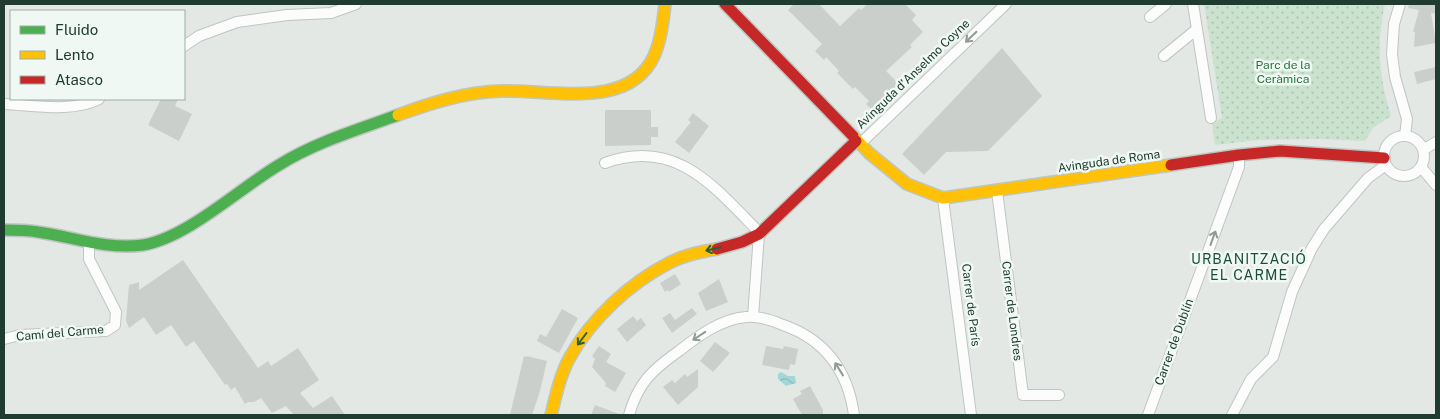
<svg xmlns="http://www.w3.org/2000/svg" width="1440" height="419" font-family="'Public Sans',sans-serif">
	<style>
		.park { fill: url(#park-dots) }
		.water { fill: url(#water-waves) }
		.building { fill: #cacfcc }
		.lines { fill: none; stroke-linecap: round; stroke-linejoin: round }
		.street-casing { stroke: #c0c5c2; stroke-width: 12 }
		.fast-casing { stroke: #bec6c2; stroke-width: 14 }
		.slow-casing { stroke: #bec6c2; stroke-width: 14 }
		.jam-casing { stroke: #bec6c2; stroke-width: 14 }
		.street { stroke: #fbfcfb; stroke-width: 10 }
		.fast { stroke: #4caf50; stroke-width: 11 }
		.slow { stroke: #ffc107; stroke-width: 11 }
		.jam { stroke: #c62828; stroke-width: 11 }
		.oneway { stroke: #8e9c96 }
		.oneway2 { stroke: #2d5e3a }
		.labels { text-anchor: middle; dominant-baseline: central; stroke-width: 5; stroke-linejoin: round; paint-order: stroke }
		.park-label { font-size: 12px; fill: #2a743c; stroke: #f0f8f3 }
		.street-label { font-size: 12px; fill: #203c31; stroke: #f0f8f3 }
		.neighbourhood-label { font-size: 14px; letter-spacing: 1px; fill: #1c4e3b; stroke: #f0f8f3 }
	</style>
	<defs>
		<pattern id="park-dots" width="8" height="8" patternUnits="userSpaceOnUse" patternTransform="scale(1.25)"><rect width="8" height="8" fill="#cbe2cf"/><path d="M2 2h.1M6 6h.1" fill="none" stroke="#aec3b2" stroke-width="1.8" stroke-linecap="round"/></pattern>
		<pattern id="water-waves" width="16" height="10" patternUnits="userSpaceOnUse" patternTransform="scale(1.25)"><rect width="16" height="10" fill="#a2d7d8"/><path d="M0 5q4-4 8 0t8 0" fill="none" stroke="#8bb9ba"/></pattern>
	</defs>
	<rect width="100%" height="100%" fill="#e3e8e5"/>
	<path class="park" d="M1204 4H1385C1376 44 1379 77 1391 116L1373 128 1365 141 1319 139 1259 140 1215 145 1212 123 1222 118Z"/>
	<path class="water" d="M781 372 788 376H795L796 383 786 386 778 379V374Z"/>
	<path class="building" d="M794 4H819L840 26 859 8 861 10 867 4H905L916 15 912 20 923 32 910 45 912 47 886 71 903 88 876 114 866 104 869 101 855 87 853 89 837 73 839 71 826 57 824 60 815 51 822 44 788 10Z
		M1409 4H1436V14L1431 13 1436 43 1414 47 1415 32H1413L1419 10 1408 8Z
		M1002 48 1042 96 988 151 946 152 924 175 902 154Z
		M1436 67V79L1417 84 1414 72Z
		M161 99H178L175 106 192 114 179 141 148 125Z
		M605 110H651V127H658V137H651V145L605 146Z
		M693 113 709 126 689 153 675 142 691 122 688 120Z
		M183 260 258 368 268 361 271 366 298 348 319 380 300 393 313 408 332 396 345 415H294L286 406 272 413 261 398 254 402H248L245 404 235 387 231 390 227 384 225 385 194 341 186 347 171 325 156 335 144 317 129 328 126 321 129 285 139 282V290Z
		M675 274 681 284 669 292 668 290 665 292 660 283Z
		M719 279 728 302 706 311 698 293Z
		M692 308 697 314 672 333 662 318 670 313 675 320Z
		M562 309 578 318 559 353 537 341 540 334 546 337Z
		M633 316 637 321 641 318 646 325 627 342 617 329Z
		M715 342 730 353 713 372 700 361Z
		M599 346 611 354 606 362 626 373 615 392 605 386 606 383 592 367 595 359 592 356Z
		M766 346 783 349 784 346 798 349 795 365 790 364 789 370 762 365Z
		M524 356 527 357V356L547 361 540 391 532 415H510Z
		M698 369V387L678 405 663 387 672 380 675 383 685 374 687 377Z
		M810 386 823 410V415H802L793 399 802 394 800 391Z
		M595 405 619 414V415H591Z"/>
	<g class="lines">
		<g class="street-casing">
			<path id="street" d="M1193 4 1211 118
				M1400 4 1394 24 1392 54 1395 77 1407 119 1405 136
				M1150 17 1166 4
				M184 46 199 36 237 22 287 15 331 13 356 4
				M1164 56 1197 29
				M4 104C33 105 72 113 99 99
				M1384 156a20 20 0 1 1 40 0a20 20 0 1 1-40 0Z
				M860 144 1006 4
				M1423 150 1436 142
				M605 163C674 138 712 184 755 228L759 234 753 317
				M1421 167 1436 185
				M997 191 1023 395H1059
				M943 198 971 415
				M4 339 20 335 106 331 115 325 116 312 89 259V242
				M629 415C638 383 652 370 679 351 698 336 721 319 746 317 759 316 772 320 783 325 826 340 848 371 854 415
				M1148 415 1239 167V155
				M1232 415 1251 379 1273 357 1292 292 1312 248 1324 229 1368 178 1386 165"/>
		</g>
		<g class="fast-casing">
			<path id="fast" d="M4 230C15 230 27 230 38 232 73 237 107 250 143 245 187 238 240 188 279 165 316 142 357 130 398 115"/>
		</g>
		<g class="slow-casing">
			<path id="slow" d="M398 115C431 103 465 92 501 91 549 89 629 111 654 56 661 40 663 22 665 4
				M853 136 869 153 907 184 943 198 1171 165
				M551 415C556 395 560 375 570 357 592 318 630 283 669 263 684 255 700 252 717 249"/>
		</g>
		<g class="jam-casing">
			<path id="jam" d="M725 4 853 136
				M1171 165 1239 155 1280 151 1384 158
				M717 249 742 242 759 234 856 141"/>
		</g>
		<use href="#street" class="street"/>
		<use href="#fast" class="fast"/>
		<use href="#slow" class="slow"/>
		<use href="#jam" class="jam"/>
	</g>
	<defs><path id="oneway-shaft" d="M-6 0H5M1.5-3L5.5 0L1.5 3" fill="none" stroke-width="1.6" stroke-linecap="round" stroke-linejoin="round" transform="scale(1.25)"/></defs>
	<g class="oneway">
		<use href="#oneway-shaft" transform="translate(971 37) rotate(136)"/>
		<use href="#oneway-shaft" transform="translate(1213 238) rotate(-70)"/>
		<use href="#oneway-shaft" transform="translate(699 336) rotate(146)"/>
		<use href="#oneway-shaft" transform="translate(839 369) rotate(-122)"/>
	</g>
	<g class="oneway2">
		<use href="#oneway-shaft" transform="translate(713 249) rotate(167)"/>
		<use href="#oneway-shaft" transform="translate(582 339) rotate(127)"/>
	</g>
	<g class="labels">
		<g class="park-label">
			<text x="1283" y="65">Parc de la<tspan x="1283" dy="14">Ceràmica</tspan></text>
		</g>
		<g class="street-label">
			<text transform="translate(913 74) rotate(-44)">Avinguda d'Anselmo Coyne</text>
			<text transform="translate(1109 161) rotate(-8)">Avinguda de Roma</text>
			<text transform="translate(971 305) rotate(83)">Carrer de París</text>
			<text transform="translate(1012 311) rotate(83)">Carrer de Londres</text>
			<text transform="translate(60 333) rotate(-5)">Camí del Carme</text>
			<text transform="translate(1174 342) rotate(-70)">Carrer de Dublín</text>
		</g>
		<g class="neighbourhood-label">
			<text x="1249" y="259">URBANITZACIÓ<tspan x="1249" dy="16">EL CARME</tspan></text>
		</g>
	</g>
	<rect width="1440" height="419" fill="none" stroke="#203c31" stroke-width="10"/>
	<rect x="10" y="10" width="175" height="90" fill="#f0f8f3" stroke="#9dada5"/>
	<rect x="20" y="26" width="25" height="8" fill="#4caf50" stroke="#9dada5"/>
	<text x="55" y="35" font-size="15" fill="#203c31">Fluido</text>
	<rect x="20" y="51" width="25" height="8" fill="#ffc107" stroke="#9dada5"/>
	<text x="55" y="60" font-size="15" fill="#203c31">Lento</text>
	<rect x="20" y="76" width="25" height="8" fill="#c62828" stroke="#9dada5"/>
	<text x="55" y="85" font-size="15" fill="#203c31">Atasco</text>
</svg>
